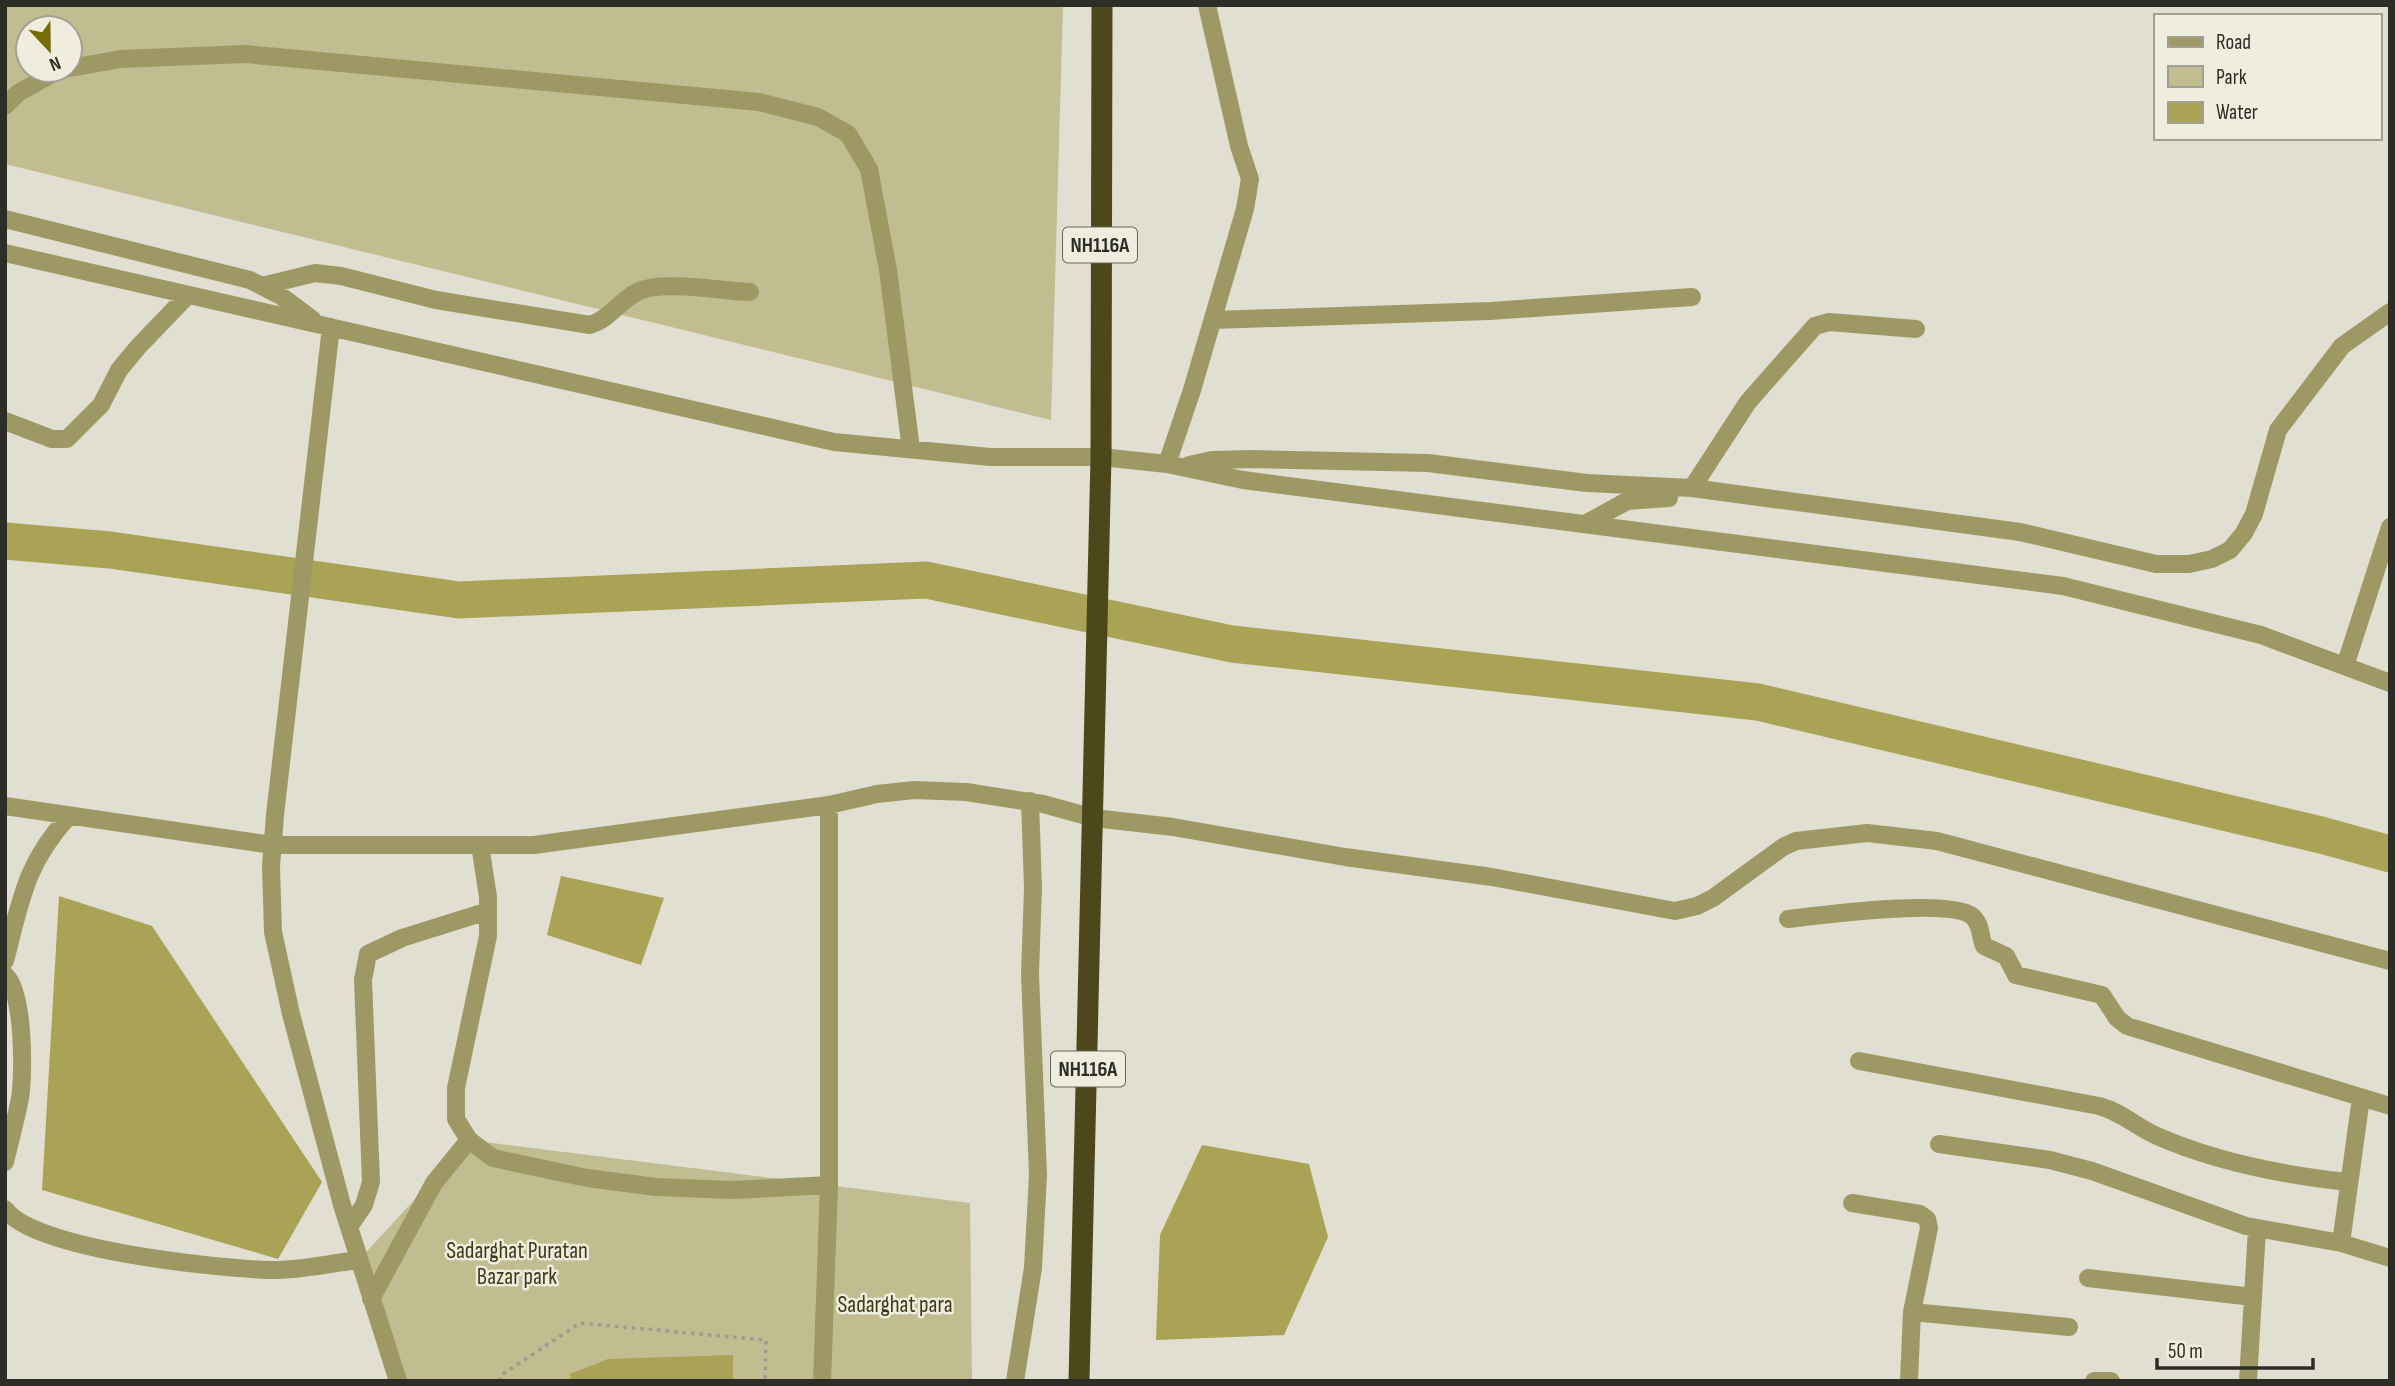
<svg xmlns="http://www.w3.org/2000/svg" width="2395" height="1386" font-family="'Sofia Sans Condensed',sans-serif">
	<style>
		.green { fill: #c1bd90; fill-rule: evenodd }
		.water { fill: #aaa255 }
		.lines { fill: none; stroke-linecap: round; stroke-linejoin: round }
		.river { stroke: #aaa255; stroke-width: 37 }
		.path { stroke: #9c9b90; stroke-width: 3.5; stroke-dasharray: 3.5 5; stroke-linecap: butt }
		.minor { stroke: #9e9964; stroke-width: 18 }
		.highway { stroke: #4d481b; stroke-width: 21 }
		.labels { text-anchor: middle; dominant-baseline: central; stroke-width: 5; stroke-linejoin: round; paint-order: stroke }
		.shield { fill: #eeedde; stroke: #67675e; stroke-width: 2 }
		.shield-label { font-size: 21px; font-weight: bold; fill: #2d2d27 }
		.park-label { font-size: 23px; fill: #3d3917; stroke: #eeedde }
	</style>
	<rect width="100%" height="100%" fill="#e1dfd1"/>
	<path class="green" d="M5 5H1063L1051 420 5 164ZM28 28H70V70H28Z
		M469 1140 970 1203 972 1381H400L359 1260Z"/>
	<path class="water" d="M561 876 664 898 641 965 547 935Z
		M59 896 152 926 322 1182 278 1259 42 1190Z
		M1202 1145 1309 1164 1328 1237 1284 1335 1156 1340 1160 1235Z
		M733 1355V1381H571L570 1374 608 1359Z"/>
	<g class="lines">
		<path class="river" d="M5 541 110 550 459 600 926 580 1232 644 1758 702 2321 835 2390 854"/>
		<path class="path" d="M501 1381 500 1376 580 1323 766 1340 765 1381"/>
		<path class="minor" d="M70 68 121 59 245 54 759 102 818 117 848 134 869 169 888 270 911 449
			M5 106 18 93 59 70
			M5 219 250 280 281 296 313 320
			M5 253 834 442 990 457H1101L1167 464 1243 480 2063 586 2261 635 2390 683
			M262 286 315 273 341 276 436 300 590 325C610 319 620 300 639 291 662 280 723 291 750 292
			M1213 320 1490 311 1692 297
			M331 327 275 815 271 866 273 932 291 1014 342 1205 398 1381
			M5 421 52 439H67L101 405 119 370 138 347 188 295
			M1167 464 1192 390 1245 209 1250 179 1239 146 1207 5
			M1189 465 1212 460 1251 459 1428 463 1587 483 1692 488 2020 532 2156 564H2189L2212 559 2230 550 2244 533 2254 514 2278 430 2342 346 2390 312
			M1692 488 1748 402 1815 326 1829 322 1916 329
			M1585 524 1627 501 1669 498
			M2345 666 2390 527
			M5 806 272 845H534L829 805 877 794 914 790 966 792 1043 804 1094 818 1173 827 1345 857 1492 877 1675 911 1697 906 1713 898 1783 847 1796 841 1867 833 1937 841 2390 961
			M480 845 488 897V936L456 1088V1119L469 1140 493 1158 587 1178 656 1187 733 1190 829 1185
			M1788 919C1822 915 1949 898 1972 916 1981 923 1980 936 1984 946L2006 956 2016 975 2102 995 2117 1018 2127 1026 2390 1106
			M5 961C21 900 25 864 69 816
			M5 975C24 990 24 1074 20 1098 16 1119 10 1141 5 1162
			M1859 1061 2099 1106C2122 1112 2136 1127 2157 1136 2216 1162 2283 1175 2347 1182
			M1939 1144 2050 1160 2092 1171 2246 1226 2341 1243 2390 1258
			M1852 1203 1920 1214 1927 1219 1929 1228 1912 1312 1909 1381
			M5 1209C34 1250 216 1268 268 1270 298 1271 330 1263 359 1260
			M349 1227 364 1205 371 1182 363 980 368 954 402 938 488 911
			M2341 1243 2361 1098
			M2088 1278 2253 1297
			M371 1299 434 1183 469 1140
			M1912 1312 2069 1327
			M822 1381 829 1185V805
			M1015 1381 1033 1268 1038 1175 1030 974 1033 888 1030 801
			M2094 1381H2111
			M2248 1381 2257 1229"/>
		<path class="highway" d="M1079 1381 1101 457 1102 5"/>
	</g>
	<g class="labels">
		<g class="shield">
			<rect x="1063" y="227.5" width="74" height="35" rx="5"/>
			<rect x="1051" y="1051.5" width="74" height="35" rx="5"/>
		</g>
		<g class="shield-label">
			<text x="1100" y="245">NH116A</text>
			<text x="1088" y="1069">NH116A</text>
		</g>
		<g class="park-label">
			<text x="517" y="1251">Sadarghat Puratan<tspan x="517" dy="26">Bazar park</tspan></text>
			<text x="895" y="1305">Sadarghat para</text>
		</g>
	</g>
	<rect width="2395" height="1386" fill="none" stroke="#2d2d27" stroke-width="14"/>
	<rect x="2154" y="14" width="228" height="126" fill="#eeedde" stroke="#a1a095" stroke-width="2"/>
	<rect x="2168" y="37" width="35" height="10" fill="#9e9964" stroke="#a1a095" stroke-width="2"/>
	<text x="2216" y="49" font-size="21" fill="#2d2d27">Road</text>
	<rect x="2168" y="66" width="35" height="21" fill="#c1bd90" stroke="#a1a095" stroke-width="2"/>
	<text x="2216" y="84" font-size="21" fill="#2d2d27">Park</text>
	<rect x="2168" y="102" width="35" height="21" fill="#aaa255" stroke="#a1a095" stroke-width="2"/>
	<text x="2216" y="119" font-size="21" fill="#2d2d27">Water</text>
	<g transform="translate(49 49) rotate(158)"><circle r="33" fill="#eeedde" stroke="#a1a095" stroke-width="2"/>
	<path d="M0-5L12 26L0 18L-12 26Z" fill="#766c07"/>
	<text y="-10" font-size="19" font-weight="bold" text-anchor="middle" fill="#2d2d27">N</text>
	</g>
	<path d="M2157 1358v10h156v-10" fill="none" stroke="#2d2d27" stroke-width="3.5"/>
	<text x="2168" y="1358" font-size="21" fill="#2d2d27" stroke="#eeedde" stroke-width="5" paint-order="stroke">50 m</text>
</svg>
